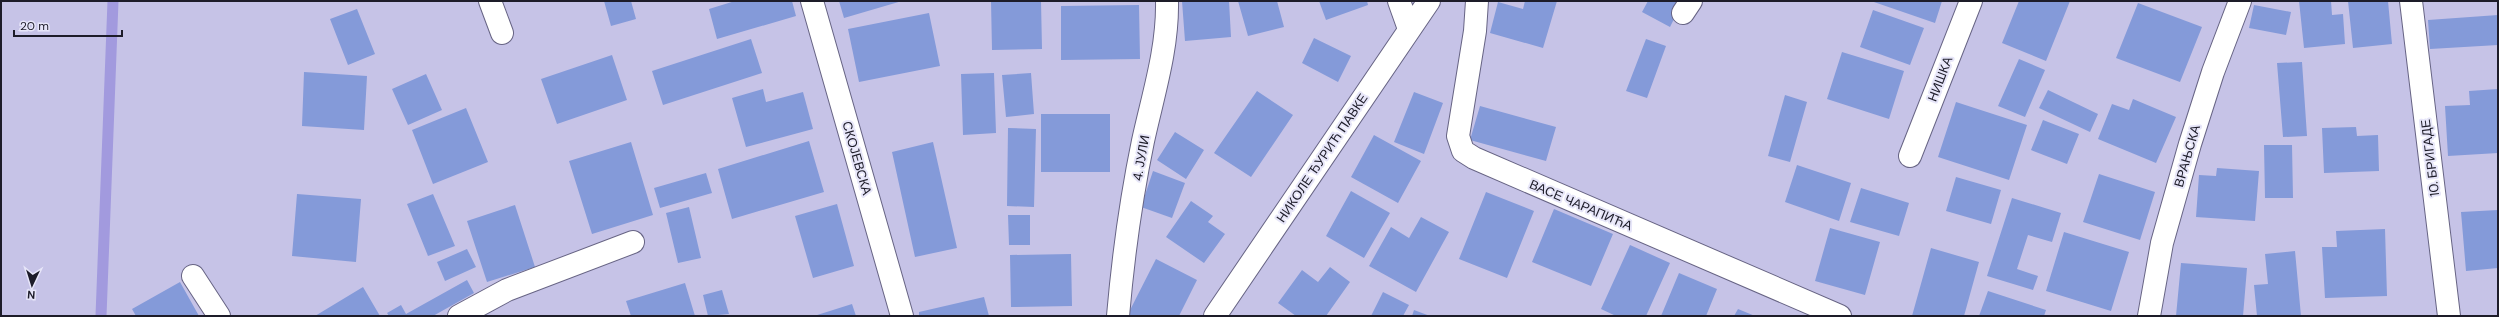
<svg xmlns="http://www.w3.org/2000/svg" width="2499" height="317" font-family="'DM Sans',sans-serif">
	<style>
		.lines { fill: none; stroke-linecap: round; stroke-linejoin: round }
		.stream { stroke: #a29ade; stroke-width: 11 }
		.building { fill: #849ad9 }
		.minor-casing { stroke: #676484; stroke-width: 24 }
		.minor { stroke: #fff; stroke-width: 22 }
		.labels { text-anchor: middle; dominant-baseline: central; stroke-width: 4; stroke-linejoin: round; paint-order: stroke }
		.street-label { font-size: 13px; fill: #1d1c29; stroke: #e7e6f9 }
	</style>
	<rect width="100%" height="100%" fill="#c6c3e7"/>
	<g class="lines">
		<path class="stream" d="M101 316 113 1"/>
	</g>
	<path class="building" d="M604 1H631L636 19 611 26Z
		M735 1H792L796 16 717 39 709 9Z
		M839 1H902L844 18Z
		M991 1H1041L1042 49 992 50Z
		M1182 1H1229L1231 37 1185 41Z
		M1238 1H1277L1284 27 1248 36Z
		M1319 1H1367L1368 5 1326 20Z
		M1525 1H1557L1543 48 1490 33 1498 2 1523 9Z
		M1648 1H1683L1670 27 1642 12Z
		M1871 1H1942L1935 23Z
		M2019 1H2070L2046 61 2002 43Z
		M2299 1H2331L2332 15 2343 14 2345 44 2304 48Z
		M2348 1H2388L2392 44 2353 48Z
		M2138 3 2202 27 2180 82 2116 58Z
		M1139 5 1140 59 1061 60V6Z
		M2254 5 2291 12 2286 35 2249 28Z
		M357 9 375 54 348 65 330 19Z
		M1873 10 1924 28 1910 65 1860 47Z
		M929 13 940 66 859 82 848 29Z
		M2498 15V45L2430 49 2428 20Z
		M1314 38 1351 56 1338 82 1302 63Z
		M751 39 762 73 663 105 652 71Z
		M1646 39 1666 46 1647 98 1626 91Z
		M1842 52 1904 71 1889 119 1827 99Z
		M612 55 627 100 557 124 541 79Z
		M2019 59 2045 70 2025 117 1998 106Z
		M2302 62 2307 136 2283 137 2277 63Z
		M304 72 367 76 364 130 302 126Z
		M994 73 996 133 963 135 961 74Z
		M1031 73 1034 114 1006 117 1002 75Z
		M426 74 442 110 408 125 392 89Z
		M763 89 766 102 803 92 813 129 746 147 732 98Z
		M2498 89V153L2448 156 2445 106 2470 105 2469 91Z
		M2048 90 2098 114 2090 132 2039 108Z
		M1257 91 1293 115 1251 177 1214 153Z
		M1414 92 1443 103 1424 154 1394 142Z
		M1785 95 1807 102 1790 162 1768 156Z
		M2133 99 2176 117 2156 163 2098 139 2112 104 2129 110Z
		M1956 102 2027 125 2009 180 1938 157Z
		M1480 106 1556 127 1546 161 1470 140Z
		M466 108 488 162 433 184 412 130Z
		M1041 114H1110V172H1041Z
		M2043 120 2079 134 2067 164 2031 150Z
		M2356 127 2357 136 2378 135 2379 171 2324 173 2322 128Z
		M1008 128 1036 129 1034 207 1007 206Z
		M1175 132 1204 150 1186 179 1157 160Z
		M1374 135 1421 161 1398 203 1351 177Z
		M809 141 824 192 732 219 718 169Z
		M631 142 653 215 592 234 569 161Z
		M933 142 957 248 915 257 892 152Z
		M2264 145H2292L2293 198H2265Z
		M1797 165 1851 183 1839 221 1785 202Z
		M2217 168 2259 171 2255 221 2196 217 2199 175 2216 176Z
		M1153 171 1185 183 1172 218 1141 207Z
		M706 173 712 193 660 208 654 188Z
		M2099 174 2155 192 2140 240 2083 222Z
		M1956 177 2001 190 1991 224 1946 211Z
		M1861 188 1909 203 1899 236 1850 222Z
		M1351 191 1390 213 1364 258 1326 236Z
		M1486 192 1534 211 1507 278 1459 259Z
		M297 194 361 199 356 262 292 256Z
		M433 194 455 246 428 256 407 204Z
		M2012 198 2061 213 2052 242 2028 235 2017 269 2038 276 2033 290 1987 276Z
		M1191 201 1213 216 1208 222 1225 234 1204 263 1166 237Z
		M837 204 854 266 813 278 795 216Z
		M515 205 535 267 487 282 467 221Z
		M689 207 701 258 678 263 666 213Z
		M1554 209 1613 234 1591 286 1532 262Z
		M2498 210V268L2466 271 2461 212Z
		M1008 215H1030V245H1009Z
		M1421 217 1449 232 1416 292 1369 266 1391 227 1409 238Z
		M1830 228 1880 242 1865 295 1815 281Z
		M2385 229 2387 296 2325 298 2322 247H2337L2336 231Z
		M2064 232 2129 252 2111 311 2046 291Z
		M1630 245 1670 263 1646 316H1616L1601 309Z
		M1931 248 1979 262 1964 316H1912Z
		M467 249 476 267 445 281 437 262Z
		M2295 251 2301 316H2257L2254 285 2268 284 2265 254Z
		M1071 254 1072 306 1011 307 1010 255Z
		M1156 259 1197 280 1179 316H1127Z
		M2181 263 2247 268 2243 316H2176Z
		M1330 267 1350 282 1326 316H1296L1278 303 1302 270 1318 282Z
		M1679 273 1717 289 1706 316H1661Z
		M467 280 474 293 433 316H389L387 313 401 305 406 314Z
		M180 282 199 316H136L132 309Z
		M685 283 695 316H631L626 301Z
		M363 287 380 316H315Z
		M722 290 729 314 708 316 703 295Z
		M1988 291 2046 310 2044 316H1979Z
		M1383 292 1409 305 1403 316H1371Z
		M984 297 989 316H919V312Z
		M852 304 856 316H814Z
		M1738 309 1755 316H1734Z
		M1414 310 1430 316H1412Z"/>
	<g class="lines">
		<g class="minor-casing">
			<path id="minor" d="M490 1 502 33
				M812 1 902 316
				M1399 1 1409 29
				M1477 1 1475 31 1458 136 1463 151 1474 158 1840 316
				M2411 1 2449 316
				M1683 13 1691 1
				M1910 156 1971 1
				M193 276 219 316
				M459 316 507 290 633 242
				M1118 316C1123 258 1131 199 1143 141 1153 95 1168 49 1167 1
				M1215 316 1429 1
				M2149 316 2162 243 2190 144 2213 72 2240 1"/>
		</g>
		<use href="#minor" class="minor"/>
	</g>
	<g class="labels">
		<g class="street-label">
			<text transform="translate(1940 79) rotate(-69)">НИШКА</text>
			<text transform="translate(2187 156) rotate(-74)">ВРАЊСКА</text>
			<text transform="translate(857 158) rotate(74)">СКОЈЕВСКА</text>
			<text transform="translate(1141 158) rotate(-80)">4. ЈУЛИ</text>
			<text transform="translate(1322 158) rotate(-56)">НИКОЛЕ ЂУРИЋ ПАВКЕ</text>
			<text transform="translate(2430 158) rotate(-97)">10. БРИГАДЕ</text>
			<text transform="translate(1581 205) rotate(23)">ВАСЕ ЧАРАПИЋА</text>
		</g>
	</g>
	<rect width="2499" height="317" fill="none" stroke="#1d1c29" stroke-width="4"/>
	<g transform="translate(32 285) rotate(184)" stroke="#e7e6f9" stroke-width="3" paint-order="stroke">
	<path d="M0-3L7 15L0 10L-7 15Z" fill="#1d1c29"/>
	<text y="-6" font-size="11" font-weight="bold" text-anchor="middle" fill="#1d1c29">N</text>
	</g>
	<path d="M14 30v6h108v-6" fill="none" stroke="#1d1c29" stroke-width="2"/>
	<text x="20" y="30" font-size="12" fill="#1d1c29" stroke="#e7e6f9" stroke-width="3" paint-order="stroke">20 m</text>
</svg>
